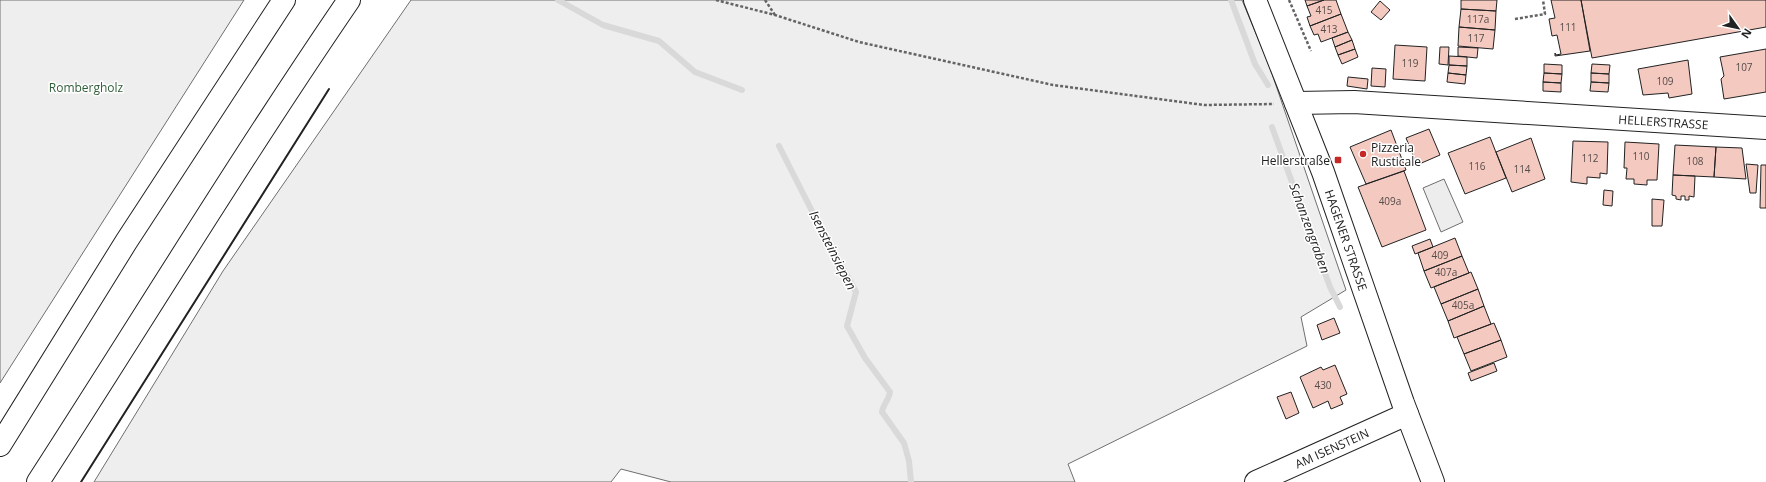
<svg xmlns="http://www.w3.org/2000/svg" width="1766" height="482" font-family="'Open Sans',sans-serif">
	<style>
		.green { fill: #eee; stroke: #6f6f6f }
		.parking { fill: #ededed; stroke: #6f6f6f }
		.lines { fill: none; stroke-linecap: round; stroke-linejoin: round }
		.stream { stroke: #d9d9d9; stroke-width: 6 }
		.building { fill: #f3c9c0; stroke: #222 }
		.minor-casing { stroke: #222; stroke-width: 24 }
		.major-casing { stroke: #222; stroke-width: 24 }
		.highway-casing { stroke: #222; stroke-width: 24 }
		.path { stroke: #646464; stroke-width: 2.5; stroke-dasharray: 3 2; stroke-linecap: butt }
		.minor { stroke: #fff; stroke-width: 22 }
		.major { stroke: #fff; stroke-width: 22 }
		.highway { stroke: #fff; stroke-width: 22 }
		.wall { stroke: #222; stroke-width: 2 }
		.poi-dot { fill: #c62828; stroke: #fff; stroke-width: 1.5 }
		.labels { text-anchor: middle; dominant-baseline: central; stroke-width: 3; stroke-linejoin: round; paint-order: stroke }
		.number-label { font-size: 10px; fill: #564c4a }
		.park-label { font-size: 12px; fill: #2f5e38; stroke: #fff }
		.street-label { font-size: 12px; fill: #222; stroke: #fff }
		.poi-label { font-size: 12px; fill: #222; stroke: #fff; text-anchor: start }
		.water-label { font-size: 13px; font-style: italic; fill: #222; stroke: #fff }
	</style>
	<rect width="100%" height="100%" fill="#fff"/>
	<path class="green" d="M0 0H244L0 383Z
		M411 0H1242L1269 65 1346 290 1301 317 1307 346 1068 464 1075 482H671L621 469 611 482H94L223 271Z"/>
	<path class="parking" d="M1444 179 1463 222 1441 232 1423 188Z"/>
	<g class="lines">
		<path class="stream" d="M558 0 603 25 659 41 695 72 742 90
			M1231 0 1255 64 1268 85
			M1272 127 1330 287 1340 307
			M779 146 815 217 856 292 847 326 865 358 890 392C889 400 883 404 882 412L904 443 909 461 911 482"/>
	</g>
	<path class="building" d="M1305 0H1324L1307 6Z
		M1324 0H1336L1341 14 1310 26 1307 17 1311 16 1307 6Z
		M1461 0H1497L1496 11 1461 9Z
		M1551 0H1581L1590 51 1555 56V53L1556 55 1561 54 1557 35 1552 36 1549 19 1555 18Z
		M1581 0H1766V27L1592 58Z
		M1380 1 1390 10 1381 20 1371 12Z
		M1461 9 1496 11 1495 30 1459 27Z
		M1341 14 1348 32 1321 42 1318 34 1314 35 1310 26Z
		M1459 27 1495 30 1493 49 1458 46Z
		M1348 32 1352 40 1335 47 1332 38Z
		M1352 40 1355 49 1338 55 1335 47Z
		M1395 45 1427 47 1425 81 1393 79Z
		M1440 47H1449L1448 65 1439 64Z
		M1458 47 1478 48 1477 58 1458 56Z
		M1355 49 1358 57 1342 64 1338 55Z
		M1766 49V92L1724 99 1721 79 1724 76 1720 57Z
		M1449 56 1467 57V66L1449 65Z
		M1688 60 1692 94 1669 98 1668 93 1643 95 1638 69Z
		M1544 64 1562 65V74L1544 73Z
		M1592 64 1610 65 1609 74 1591 73Z
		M1449 65 1467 66 1466 75 1448 73Z
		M1372 68 1386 69 1385 87 1371 86Z
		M1448 73 1466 75 1465 84 1447 82Z
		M1544 73 1562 74 1561 83 1543 82Z
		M1591 73 1609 74V83L1591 82Z
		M1348 77 1368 79 1367 89 1347 86Z
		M1543 82 1561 83V92L1543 91Z
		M1591 82 1609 83 1608 92 1590 91Z
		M1429 129 1440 155 1417 165 1406 138Z
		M1391 130 1406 170 1366 184 1350 147Z
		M1490 137 1506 178 1465 194 1448 153Z
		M1531 138 1545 179 1512 192 1496 152Z
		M1573 141 1608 142 1607 174 1600 173V178L1587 177V184L1571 182Z
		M1625 142 1659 144 1657 180H1647V185L1634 184V179H1626L1627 168H1624Z
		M1675 145 1716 147 1714 177 1673 175Z
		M1716 147 1742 148 1746 179 1714 177Z
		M1746 164 1758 165 1756 193H1750Z
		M1761 165H1766V208H1760Z
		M1404 171 1426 230 1382 247 1358 187Z
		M1673 175 1695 176 1694 197 1689 196V200H1685V196H1681V200L1676 199V196L1672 195Z
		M1604 190 1613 191 1612 206 1603 205Z
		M1652 199 1664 200 1662 226H1652Z
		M1455 238 1462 256 1424 271 1418 253Z
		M1430 239 1433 247 1415 254 1412 246Z
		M1462 256 1469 273 1431 288 1424 271Z
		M1471 272 1478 289 1441 304 1434 287Z
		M1478 289 1484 306 1448 321 1441 304Z
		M1484 306 1491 324 1454 338 1448 321Z
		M1334 318 1340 333 1322 340 1317 325Z
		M1494 323 1501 340 1464 354 1457 337Z
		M1501 340 1507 357 1471 371 1464 354Z
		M1494 363 1497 371 1471 381 1468 373Z
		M1335 365 1347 394 1340 397 1343 404 1331 409 1328 401 1313 408 1300 377 1321 367 1323 370Z
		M1291 392 1299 413 1286 419 1277 397Z"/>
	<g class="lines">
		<g class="minor-casing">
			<g id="minor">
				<path id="s1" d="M1296 103 1354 102 1766 128"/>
				<path id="s2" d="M1256 482 1407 414"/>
			</g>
		</g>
		<g class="major-casing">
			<g id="major">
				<path id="s3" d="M1255 0 1323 172 1403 403 1433 482"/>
			</g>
		</g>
		<g class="highway-casing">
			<path id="highway" d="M0 445 126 242 284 0
				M38 482C142 321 241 158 349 0"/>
		</g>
		<path class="path" d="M716 0 775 15 859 42 1053 85 1204 105 1274 104
			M765 0 775 15
			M1289 0 1311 51
			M1515 19 1545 14 1543 0"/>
		<use href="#minor" class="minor"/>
		<use href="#major" class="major"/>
		<use href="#highway" class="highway"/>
		<path class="wall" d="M81 482 329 89"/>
	</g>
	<g class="poi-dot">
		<circle cx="1363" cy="154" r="4"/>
		<rect x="1334" y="156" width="8" height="8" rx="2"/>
	</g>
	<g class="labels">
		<g class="number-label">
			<text x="1324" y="10">415</text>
			<text x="1478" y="19">117a</text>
			<text x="1568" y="27">111</text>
			<text x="1329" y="29">413</text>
			<text x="1476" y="38">117</text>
			<text x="1410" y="63">119</text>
			<text x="1744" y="67">107</text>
			<text x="1665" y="81">109</text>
			<text x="1641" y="156">110</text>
			<text x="1590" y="158">112</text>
			<text x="1695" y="161">108</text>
			<text x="1477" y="166">116</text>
			<text x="1522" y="169">114</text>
			<text x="1390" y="201">409a</text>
			<text x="1440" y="255">409</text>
			<text x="1446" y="272">407a</text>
			<text x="1463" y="305">405a</text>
			<text x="1323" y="385">430</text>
		</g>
		<g class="park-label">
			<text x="86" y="87">Rombergholz</text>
		</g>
		<g class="street-label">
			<text stroke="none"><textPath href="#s1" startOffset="368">HELLERSTRASSE</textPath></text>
			<text stroke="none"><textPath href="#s3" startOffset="257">HAGENER STRASSE</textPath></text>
			<text stroke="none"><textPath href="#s2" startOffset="83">AM ISENSTEIN</textPath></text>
		</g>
		<g class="poi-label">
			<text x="1371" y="147">Pizzeria<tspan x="1371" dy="14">Rusticale</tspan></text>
			<text x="1330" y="160" text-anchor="end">Hellerstraße</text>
		</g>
		<g class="water-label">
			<text transform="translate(1310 228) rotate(70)">Schanzengraben</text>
			<text transform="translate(833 250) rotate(63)">Isensteinsiepen</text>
		</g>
	</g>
	<g transform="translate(1738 28) rotate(123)" stroke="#ffffff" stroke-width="3" paint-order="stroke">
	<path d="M0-3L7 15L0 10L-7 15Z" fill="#222222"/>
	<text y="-6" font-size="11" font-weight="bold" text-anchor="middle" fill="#222222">N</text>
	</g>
</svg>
